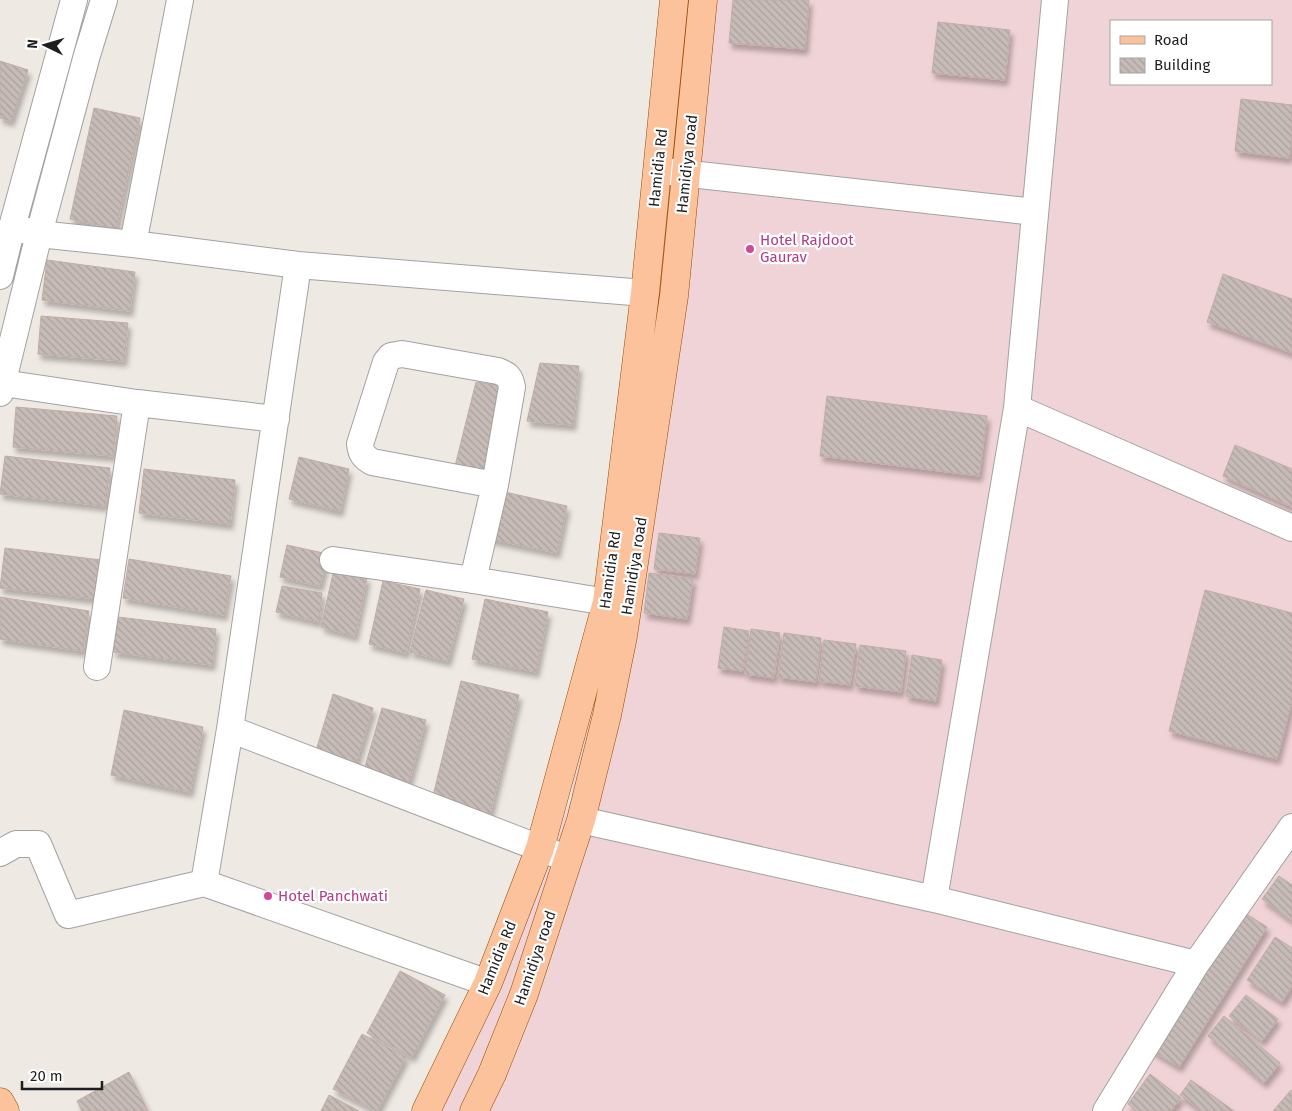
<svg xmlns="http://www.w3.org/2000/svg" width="1292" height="1111" font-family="'Fira Sans',sans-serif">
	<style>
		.commercial { fill: #f0d3d6; fill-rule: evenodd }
		.building { fill: url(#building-back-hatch); stroke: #c0ada6; filter: url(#shadow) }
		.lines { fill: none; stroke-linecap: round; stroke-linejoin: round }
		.street-casing { stroke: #a2a2a2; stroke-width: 28 }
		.primary-casing { stroke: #964c01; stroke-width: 29 }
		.street { stroke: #fff; stroke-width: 26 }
		.primary { stroke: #fbc29c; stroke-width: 28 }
		.hotel-dot { fill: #d1479c; stroke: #fff; stroke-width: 2 }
		.labels { text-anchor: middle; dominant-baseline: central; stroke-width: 4.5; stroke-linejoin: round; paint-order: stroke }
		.street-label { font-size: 15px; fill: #1e1e1e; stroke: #fff }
		.hotel-label { font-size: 15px; fill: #b23c85; stroke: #fff; text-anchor: start }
	</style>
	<defs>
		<pattern id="building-back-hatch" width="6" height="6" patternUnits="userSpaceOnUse" patternTransform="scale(1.25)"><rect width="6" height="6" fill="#c6bbb7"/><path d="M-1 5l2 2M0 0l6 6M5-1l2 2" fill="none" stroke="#aaa09d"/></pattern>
		<filter id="shadow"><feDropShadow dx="3" dy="5.5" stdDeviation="2.5" flood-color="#0004"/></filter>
	</defs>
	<rect width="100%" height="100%" fill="#efe9e4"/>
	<path class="commercial" d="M670 0H1292V1111H425L571 800ZM1111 21H1271V84H1111Z"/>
	<path class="building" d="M733 0H809L805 49 729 43Z
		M938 22 1010 30 1005 80 932 73Z
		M0 61 28 70 11 121 0 118Z
		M1241 99 1292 105V136L1289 158 1235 151Z
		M94 108 140 118 116 229 70 219Z
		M47 260 135 272 130 311 42 300Z
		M1223 274 1292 299V353L1207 322Z
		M41 316 128 323 124 361 38 354Z
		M540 363 579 366 573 425 527 421Z
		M476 382 504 386 486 475 454 470Z
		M827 396 987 416 979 476 820 456Z
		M16 407 117 416 113 456 13 447Z
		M1235 445 1292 469V507L1223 476Z
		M5 456 110 468 105 506 0 494Z
		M299 457 349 469 340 511 289 499Z
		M144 469 235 480 230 524 139 513Z
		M496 490 567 506 557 553 486 538Z
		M659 533 700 538 695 574 654 569Z
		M287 545 328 554 320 586 280 577Z
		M5 548 101 560 97 599 0 588Z
		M129 559 231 576 224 615 123 598Z
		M334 569 367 578 355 636 321 627Z
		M649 573 693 579 687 619 644 613Z
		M383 581 420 589 406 653 369 644Z
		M282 586 322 593 319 622 276 612Z
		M426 590 464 599 448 661 410 652Z
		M1205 590 1292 613V701L1277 759 1169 731Z
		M0 597 89 611 83 651 0 639Z
		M485 599 548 612 536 672 472 659Z
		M118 617 216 629 212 665 113 652Z
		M724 627 749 631 743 671 718 668Z
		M751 629 780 633 774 678 745 674Z
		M784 633 821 638 816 682 778 677Z
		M824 640 856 644 850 685 819 681Z
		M860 645 906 651 901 692 855 686Z
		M912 655 942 660 936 701 906 696Z
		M461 681 519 695 490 814 432 800Z
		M333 694 373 708 355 767 315 754Z
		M382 708 426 720 409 782 364 770Z
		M124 710 203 727 190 792 111 775Z
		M1279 876 1292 885V921L1262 899Z
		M1240 910 1267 927 1179 1067 1151 1050Z
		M1275 937 1292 948V986L1282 1002 1247 980Z
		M400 971 445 995 412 1057 367 1033Z
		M1246 995 1278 1019 1262 1041 1229 1016Z
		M1224 1016 1280 1063 1264 1083 1208 1036Z
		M362 1034 406 1057 377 1111 333 1089Z
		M129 1072 148 1111H82L77 1101Z
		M1150 1074 1181 1098 1171 1111H1137L1128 1104Z
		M1191 1080 1234 1111H1202L1180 1095Z
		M1291 1090 1292 1111H1273Z
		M329 1095 359 1111H321Z"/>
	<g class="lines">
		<g class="street-casing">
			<path id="street" d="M663 171 1035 212
				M12 227 39 234 133 244 298 265 645 293
				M133 244 180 0
				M0 276 12 227 74 0
				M3 383 137 403 276 419
				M0 393 39 234 87 55 104 0
				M1017 408 1292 528
				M333 560 473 580 607 602
				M473 580 495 485 512 387C510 377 508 375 498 371L402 354 391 356 386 362 360 444C361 454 364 457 372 462L495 485
				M97 667 137 403
				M230 729 568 859
				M581 820 934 899 1196 964
				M0 853 16 844H38L68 915 204 883 488 983
				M204 883 230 729 298 265
				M934 899 1017 408 1055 0
				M1106 1111 1196 964 1292 827"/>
		</g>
		<g class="primary-casing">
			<path id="primary" d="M0 1102 5 1111
				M426 1111 488 983 540 848 607 602 645 293 674 0
				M474 1111 492 1074 524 994 581 820 607 715 623 636 674 296 703 0"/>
		</g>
		<use href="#street" class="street"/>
		<use href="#primary" class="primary"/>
	</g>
	<g class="hotel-dot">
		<circle cx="750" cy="249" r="5"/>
		<circle cx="268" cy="896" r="5"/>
	</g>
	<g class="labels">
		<g class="street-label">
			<text transform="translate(687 164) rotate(-84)">Hamidiya road</text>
			<text transform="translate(658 168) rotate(-84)">Hamidia Rd</text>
			<text transform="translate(634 566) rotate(-81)">Hamidiya road</text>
			<text transform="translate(610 570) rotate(-82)">Hamidia Rd</text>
			<text transform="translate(497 958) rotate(-68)">Hamidia Rd</text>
			<text transform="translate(535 958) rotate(-71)">Hamidiya road</text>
		</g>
		<g class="hotel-label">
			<text x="760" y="240">Hotel Rajdoot<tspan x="760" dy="17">Gaurav</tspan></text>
			<text x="278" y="896">Hotel Panchwati</text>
		</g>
	</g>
	<rect x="1110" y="20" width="162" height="65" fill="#ffffff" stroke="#a5a5a5"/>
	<rect x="1120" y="36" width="25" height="8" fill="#fbc29c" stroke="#a5a5a5"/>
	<text x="1154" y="45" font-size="15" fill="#1e1e1e">Road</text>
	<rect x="1120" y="58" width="25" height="15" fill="url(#building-back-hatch)" stroke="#a5a5a5"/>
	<text x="1154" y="70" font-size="15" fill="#1e1e1e">Building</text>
	<g transform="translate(45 45) rotate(275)" stroke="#ffffff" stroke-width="4" paint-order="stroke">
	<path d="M0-4L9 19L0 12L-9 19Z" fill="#1e1e1e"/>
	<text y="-8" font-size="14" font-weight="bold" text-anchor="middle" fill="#1e1e1e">N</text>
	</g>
	<path d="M22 1081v8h80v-8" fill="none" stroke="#1e1e1e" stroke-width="2.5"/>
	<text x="30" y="1081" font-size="15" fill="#1e1e1e" stroke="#ffffff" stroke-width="4" paint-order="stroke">20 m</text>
</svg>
